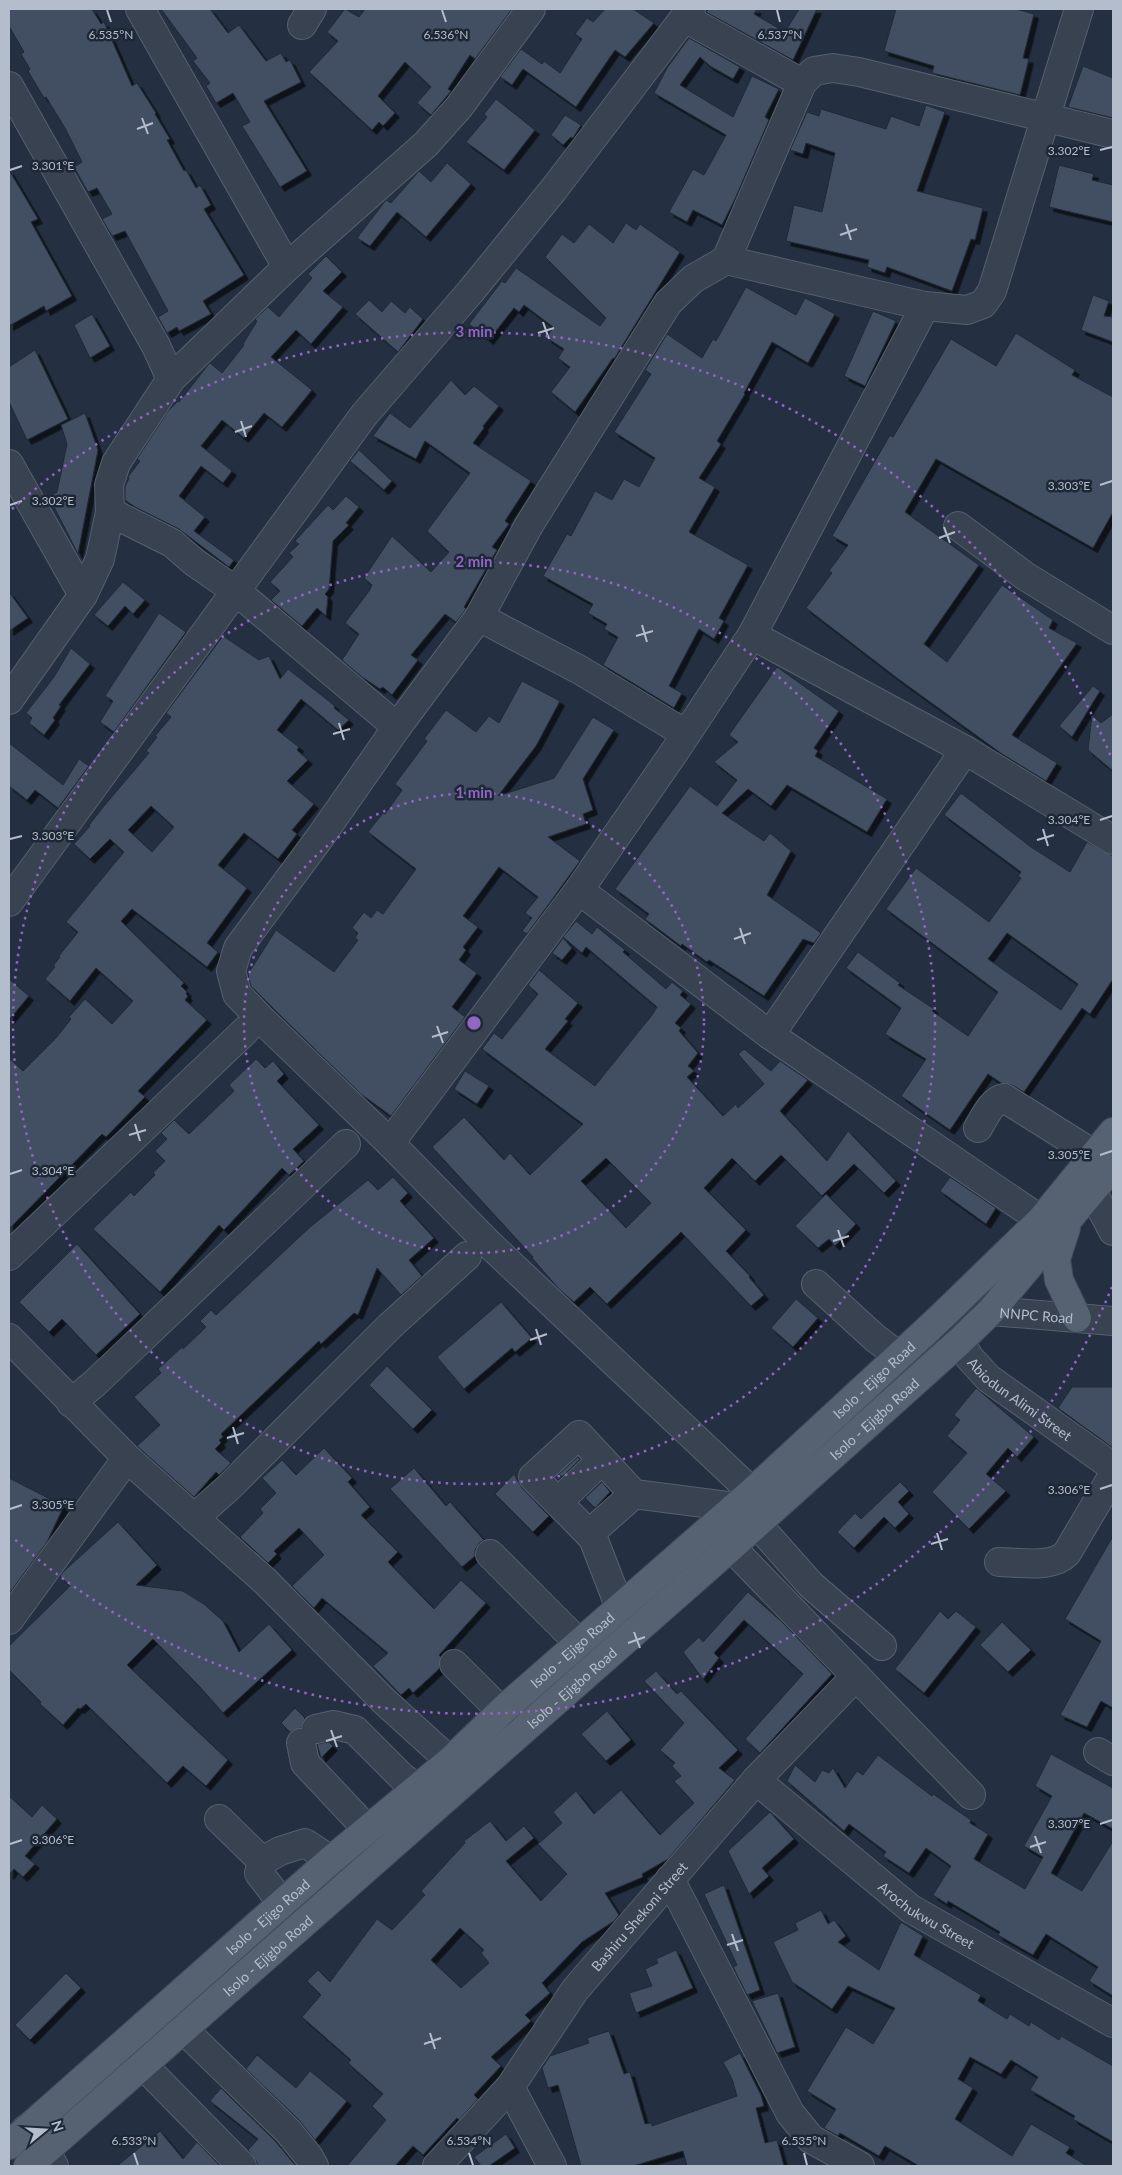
<svg xmlns="http://www.w3.org/2000/svg" width="1122" height="2175" font-family="Lato,sans-serif">
	<style>
		.building { fill: #424f63; stroke: #1f2938; fill-rule: evenodd; filter: url(#shadow) }
		.lines { fill: none; stroke-linecap: round; stroke-linejoin: round }
		.minor-casing { stroke: #56606e; stroke-width: 30 }
		.major-casing { stroke: #414b5a; stroke-width: 30 }
		.minor { stroke: #384251; stroke-width: 28 }
		.major { stroke: #566171; stroke-width: 28 }
		.ticks { fill: none; stroke: #b4bdcb; stroke-width: 2 }
		.ring { fill: none; stroke: #9266c4; stroke-width: 2.5; stroke-dasharray: 2.5 5 }
		.labels { text-anchor: middle; dominant-baseline: central; stroke-width: 5; stroke-linejoin: round; paint-order: stroke }
		.street-label { font-size: 14px; fill: #b4bdcb; stroke: #1d2736 }
		.ticks-label { font-size: 12px; text-anchor: middle; fill: #b4bdcb; stroke: #1d2736; stroke-width: 5; stroke-linejoin: round; paint-order: stroke }
		.centre { fill: #9266c4; stroke: #1d2736; stroke-width: 2.5 }
		.ring-label { font-size: 15px; text-anchor: middle; font-weight: bold; fill: #9266c4; stroke: #1d2736; stroke-width: 5; stroke-linejoin: round; paint-order: stroke }
	</style>
	<defs>
		<filter id="shadow"><feDropShadow dx="4.5" dy="4.5" stdDeviation="0" flood-color="#0009"/></filter>
	</defs>
	<rect width="100%" height="100%" fill="#243041"/>
	<path class="building" d="M9 9H92L101 24 104 22 132 86 137 83 156 113 155 114 170 139 167 140 184 171 186 170 196 188 200 185 211 205 204 209 244 275 203 301 211 314 179 331 177 327 167 333 158 317 168 311 125 231 112 236 102 219 112 214 97 188 88 192 74 167 82 162 65 128 46 97 44 98 28 71 30 69 21 54 24 52 9 26Z
		M161 9H210L228 33 239 25 266 61 281 53 286 62 290 60 301 82 264 101 307 171 280 187 242 126 250 122 233 93 216 103 206 86 210 83 193 61 197 58Z
		M345 9 359 17 365 9H512L475 59 470 55 448 89 451 91 431 115 417 103 431 87 405 62 378 96 395 113 383 126 379 122 372 130 309 72 338 41 327 32Z
		M605 9H633L654 23 625 57 615 50 576 107 523 69 512 85 500 77 521 49 542 64 544 61 560 73 582 39 575 34 587 18 593 22Z
		M709 9H757L754 14 785 32 799 9H817L793 60 706 12Z
		M896 9H1016L1034 14 1023 58 1029 59 1020 95 932 73 934 66 884 51Z
		M689 38 740 67 733 79 710 66 700 57 680 85 733 117 752 76 779 89 765 117 769 120 735 199 722 225 693 210 687 222 669 212 693 169 704 175 726 135 654 93 667 68Z
		M1083 66 1113 78V118L1068 107Z
		M496 99 535 130 504 170 466 142 487 117 484 114Z
		M926 105 945 112 917 191 983 208 975 240 971 239 952 291 887 267 885 273 867 267 869 260 786 241 794 205 822 212 835 153 806 143 803 154 790 150 807 112 819 116 821 109 886 129 891 116 919 126Z
		M565 115 581 125 573 138 571 137 563 145 551 135Z
		M447 163 471 184 426 237 397 212 370 246 357 238 386 200 391 203 419 171 431 182Z
		M1059 165 1094 174 1092 180 1113 185V222L1049 207Z
		M9 170 38 219 31 222 72 296 46 311 44 306 9 326Z
		M626 223 636 230 640 224 680 252 614 359 613 358 575 412 551 392 570 367 558 358 564 349 547 338 553 327 524 305 519 312 514 308 489 340 469 324 502 281 505 283 516 268 600 326 606 318 545 257 562 234 574 243 589 224 613 243Z
		M326 256 342 272 323 291 343 307 311 344 296 330 271 357 312 390 282 427 264 413 244 438 222 420 201 446 232 471 223 483 201 466 179 496 205 517 194 531 234 560 229 567 179 529 135 507 125 500V487L129 478 128 477 140 461 137 459 168 411 178 401 179 402 208 365 210 363 222 373 244 345 243 344 257 321 255 319 268 307 279 317 312 278 308 274Z
		M746 287 796 315 805 298 835 314 808 363 772 342 744 393 745 394 717 441 721 444 699 478 715 487 689 532 748 565 719 618 724 621 714 639 699 629 669 686 682 693 674 708 603 665 618 637 604 629 607 624 588 613 593 604 543 576 567 534 571 536 595 491 612 500 624 479 639 487 655 458 614 432 651 374 645 370 667 334 702 358 713 339 716 341Z
		M1093 295 1109 301 1104 316 1113 317V342L1081 330Z
		M369 300 382 312 391 301 405 313 410 307 423 319 398 352 355 314Z
		M873 311 896 321 865 386 844 376Z
		M92 314 110 346 90 358 74 325Z
		M1016 333 1075 370 1072 375 1113 397V512L1093 548 936 459 905 512 979 565 924 644 947 662 1002 585 1053 620 1049 628 1077 643 1012 735 1057 763 1046 781 1002 754 897 678 806 608 832 573 829 571 848 545 832 536 890 435 893 437 902 422 951 339 996 366Z
		M35 350 68 419 27 440 9 402V367Z
		M451 380 465 395 474 386 499 406 483 426 484 428 473 443 531 481 505 521 509 524 492 547 497 550 464 607 466 609 456 622 445 614 411 655 418 660 392 695 383 687 380 689 362 677 342 660 359 634 345 623 369 591 372 585 364 578 392 536 431 572 449 552 427 531 470 473 425 441 416 459 373 436 390 413 410 428Z
		M85 413 98 450 78 554 49 497 57 492 67 444 61 425Z
		M359 450 392 481 384 490 350 461Z
		M346 496 359 507 346 523 349 525 333 541 329 589 325 594 328 597 326 616 317 608 302 626 271 600 280 591 270 582 293 557 289 553 299 544 295 541 328 505 333 510Z
		M123 582 145 600 133 614 125 606 108 626 94 615Z
		M9 592 28 618 9 631Z
		M159 613 186 632 114 732 100 722 113 701 105 696Z
		M223 636 259 660 269 656 280 679 288 669 335 706 334 708 349 720 338 730 301 699 277 730 299 747 297 750 308 760 287 781 314 804 292 830 297 834 278 859 244 833 218 865 247 888 207 943 218 952 207 967 132 909 121 921 184 983 181 986 187 992 186 994 188 996 185 1000 207 1020 138 1091 145 1097 106 1137 102 1134 9 1229V1058L23 1071 56 1038 71 1019 69 1017 85 999 112 1024 133 1001 96 968 70 1001 45 979 55 967 53 966 60 957 59 956 78 932 66 922 124 852 110 839 90 859 74 844 90 826 89 825 104 806 149 753 146 751 157 737 155 736 171 717 166 713ZM151 806 174 827 152 852 128 830Z
		M71 648 90 664 59 705 61 706 53 718 55 720 44 735 29 723 32 718 26 713 54 677Z
		M777 667 839 711 814 748 818 751 815 756 887 799 867 832 787 785 771 806 748 789 722 813 764 841 770 833 791 851 767 895 821 933 814 943 803 939 764 996 709 960 707 962 682 944 681 946 645 919 649 914 615 889 690 786 717 806 737 780 714 762 738 742 729 735Z
		M522 681 560 701 536 746 498 796 554 778 593 717 614 730 583 779 593 810 583 814 586 824 548 837 580 861 527 934 522 931 532 918 525 913 538 897 499 867 463 916 478 927 463 947 466 950 459 960 477 973 452 1007 465 1017 391 1116 361 1094 283 1018 251 986 248 974 276 930 334 972 358 940 355 938 358 933 352 928 364 912 371 918 377 910 383 914 416 869 368 832 383 813 385 814 402 790 395 784 427 741 424 739 446 710 476 732 489 716 499 723Z
		M1093 686 1100 691 1072 737 1059 726Z
		M1113 714V771L1088 750 1092 715 1101 723Z
		M9 743 63 785 79 759 89 766 58 808 35 790 27 800 9 786Z
		M961 793 1031 847 1070 872 1087 842 1113 856V979L1090 1014 1082 1008 1024 1092 1012 1085 1001 1083 988 1074 950 1130 901 1096 926 1059 885 1034 901 1008 846 968 858 952 900 983 898 985 934 1009 932 1011 968 1036 998 992 886 909 916 868 989 922 1021 878 1018 876 1021 872 944 815ZM1007 933 1078 984 1061 1010 988 959Z
		M576 921 592 934 597 927 625 950 623 952 666 989 672 982 683 991 680 995 691 1004 675 1023 681 1028 679 1031 698 1053 688 1066 694 1071 687 1077 723 1116 736 1104 738 1108 764 1084 738 1054 744 1049 771 1071 780 1061 808 1080 780 1111 827 1161 848 1131 896 1181 884 1193 854 1164 822 1196 781 1155 755 1181 732 1158 704 1188 746 1230 726 1251 750 1276 749 1277 764 1295 751 1306 681 1232 607 1304 590 1287 574 1302 559 1289 532 1258 533 1257 432 1147 464 1117 504 1160 510 1153 530 1175 583 1124 482 1049 494 1033 502 1039 538 994 528 985 539 970 578 1003 565 1019 568 1021 545 1049 595 1086 652 1015 657 1007 586 947 582 953 563 937ZM606 1158 651 1203 626 1228 581 1181Z
		M563 938 572 948 562 960 552 953Z
		M9 979 29 996 9 1020Z
		M256 1059 265 1068 273 1061 284 1074 277 1081 319 1125 293 1149 304 1161 289 1175 282 1168 224 1230 219 1225 160 1292 93 1229 131 1192 134 1196 155 1175 153 1173 165 1161 155 1151 167 1139 161 1133 174 1120 189 1134 234 1091 229 1085Z
		M465 1071 489 1086 477 1104 454 1089Z
		M393 1177 408 1193 400 1201 434 1238 409 1260 422 1276 401 1295 377 1268 358 1315 354 1313 321 1344 319 1341 221 1434 223 1437 219 1440 221 1443 215 1449 231 1463 219 1475 216 1472 194 1497 137 1446 160 1425 134 1397 161 1373 158 1369 182 1347 183 1349 206 1327 200 1321 211 1310 216 1315 309 1228 368 1180 378 1190Z
		M950 1177 996 1208 986 1224 940 1191Z
		M826 1194 856 1224 835 1246 829 1239 818 1248 795 1226Z
		M77 1244 140 1314 96 1355 62 1319 49 1332 19 1302Z
		M796 1299 818 1318 793 1347 771 1328Z
		M501 1302 532 1338 515 1352 512 1348 464 1389 437 1357Z
		M387 1366 432 1410 413 1429 369 1385Z
		M1072 1387H1113V1448L1058 1408Z
		M976 1388 1034 1437 1017 1457 1008 1448 986 1474 1006 1491 969 1529 932 1492 967 1453 947 1436 960 1420 954 1415Z
		M324 1448 352 1478 348 1482 370 1507 361 1515 398 1552 388 1562 434 1609 461 1580 486 1603 439 1655 441 1657 439 1669 413 1693 409 1688 401 1695 373 1666 388 1653 322 1598 314 1608 292 1586 324 1555 299 1528 274 1551 277 1554 268 1563 240 1537 263 1513 260 1509 276 1493 262 1478 282 1460 296 1475Z
		M578 1457 580 1459 562 1477 559 1474Z
		M414 1468 446 1506 450 1502 484 1540 479 1543 475 1550V1556L462 1567 390 1489Z
		M514 1474 522 1488 549 1516 533 1532 495 1494Z
		M9 1478 64 1506 47 1542 9 1594Z
		M602 1482 610 1492 595 1508 585 1498Z
		M900 1482 909 1491 898 1502 909 1514 895 1528 884 1517 854 1548 837 1532 855 1513 861 1519Z
		M118 1522 157 1565 136 1585 183 1591 205 1605 223 1621 239 1652 269 1624 292 1650 223 1713 200 1687 153 1639 127 1665 228 1760 206 1786 183 1766 167 1783 86 1704 80 1709 78 1708 63 1725 40 1704 41 1702 9 1670V1646L70 1586 60 1576 63 1572Z
		M1113 1536V1708L1101 1701 1087 1727 1060 1715 1101 1641 1065 1619Z
		M748 1592 782 1622 832 1674 760 1753 745 1739 803 1674 744 1620 714 1653 719 1658 703 1679 683 1652 699 1637 703 1642Z
		M940 1611 948 1619 956 1611 976 1627 924 1693 895 1669Z
		M1002 1622 1031 1650 1008 1672 980 1645Z
		M656 1671 677 1694 681 1691 738 1750 719 1768 735 1780 668 1859 642 1874 643 1877 605 1893 619 1915 614 1921 582 1942 542 1983 550 1993 525 2015 531 2021 491 2057 501 2066 474 2095 478 2099 459 2120 457 2118 423 2155 413 2146 395 2166H347L386 2120 372 2106 383 2094 348 2063 351 2060 302 2017 321 1995 307 1981 318 1970 330 1982 377 1919 392 1930 425 1895 421 1891 465 1843 464 1841 490 1821 506 1841 524 1826 534 1838 506 1861 541 1901 567 1874 538 1844 562 1823 553 1812 576 1791 594 1814 621 1790 660 1835 694 1803 674 1781 681 1776 672 1766 675 1763 660 1750 684 1723 644 1681ZM460 1928 484 1950 481 1953 489 1963 461 1988 431 1960Z
		M295 1708 305 1718 301 1728 290 1732 281 1723Z
		M607 1711 631 1740 606 1761 581 1734Z
		M329 1742 333 1746 321 1758 317 1744Z
		M1051 1754 1113 1788V1829L1084 1813 1051 1873 1082 1891 1113 1841V1996L1089 1981 1098 1967 1046 1934 1033 1955 998 1935 1000 1932 948 1901 947 1904 933 1895 951 1866 926 1848 909 1873 883 1856 886 1852 849 1824 844 1831 787 1781 795 1765 815 1782 822 1770 829 1773 833 1768 845 1788 857 1771 863 1775 878 1755 932 1796 933 1794 971 1820 970 1823 988 1834 974 1859 1025 1889 1043 1857 1024 1846 1052 1796 1035 1786Z
		M9 1796 32 1817 42 1805 57 1819 25 1856 35 1864 23 1877 14 1869 9 1875Z
		M770 1812 794 1839 762 1868 769 1876 749 1894 728 1851Z
		M724 1885 760 1990 747 1995 733 1967 737 1965 704 1894Z
		M821 1910 828 1924 834 1920 846 1936 838 1942 879 1970 901 1922 923 1936 914 1955 981 1995 978 2001 1007 2019 1010 2014 1029 2026 1031 2022 1059 2040 1061 2036 1113 2066V2142L1073 2119 1075 2116 1030 2090 1038 2077 1011 2060 1001 2074 970 2057 958 2079 973 2088 955 2119 1012 2156 1031 2124 1070 2147 1066 2153 1087 2166H919L885 2146 879 2156 840 2133 838 2136 824 2128 836 2109 807 2091 846 2027 873 2044 895 2008 848 1986 832 2009 792 1982 773 1942 798 1930 795 1923Z
		M676 1950 693 1988 636 2013 629 1993 652 1986 645 1969 658 1963 656 1959Z
		M66 1973 81 1988 30 2040 15 2025Z
		M778 1993 795 2047 777 2053 752 2001Z
		M609 2031 624 2074 630 2072 645 2124 651 2123 652 2126 737 2096 732 2079 723 2062 740 2053 761 2095 764 2106 756 2108 765 2143 777 2140 784 2166H687L683 2151 633 2166H581L558 2085 548 2088 542 2068 550 2056 589 2043 587 2038Z
		M257 2055 296 2088 310 2071 347 2101 315 2140 299 2120 246 2069Z
		M221 2088 276 2142 295 2165 294 2166H257V2162L248 2150 258 2139 210 2101Z
		M160 2131 183 2159 197 2142 220 2166H117Z
		M506 2134 515 2148 489 2166H481L474 2157Z"/>
	<g class="lines">
		<g class="minor-casing">
			<g id="minor">
				<path d="M140 9 287 267"/>
				<path d="M685 18 802 83 814 71 833 68 859 72 1113 134"/>
				<path d="M302 25 312 9"/>
				<path d="M9 86 156 346 171 379"/>
				<path d="M726 260 925 306 967 310 983 304 992 291 1079 9"/>
				<path d="M9 464 83 595"/>
				<path d="M110 512 172 543 194 562 236 591 397 727"/>
				<path d="M958 526 1025 576 1113 630"/>
				<path d="M479 617 580 670 686 734"/>
				<path d="M752 635 965 750 1113 840"/>
				<path d="M9 700 83 595 100 559 110 512 109 485 116 463 171 379 287 267 426 144 459 107 531 9"/>
				<path d="M579 890 770 1035 965 750"/>
				<path d="M9 902 364 415 471 291 554 189 691 9"/>
				<path d="M770 1035 1041 1220"/>
				<path d="M978 1128C984 1118 992 1100 1004 1098L1095 1155"/>
				<path d="M390 1143 579 890 675 751 752 635 925 306"/>
				<path d="M1092 1191 1113 1231"/>
				<path d="M9 1256 246 1030"/>
				<path d="M816 1284 875 1338 899 1356"/>
				<path id="s1" d="M968 1291 991 1311 1113 1321"/>
				<path id="s2" d="M939 1319 960 1341 969 1357 988 1378 1113 1467"/>
				<path d="M9 1338 127 1458 265 1581 384 1701 450 1761"/>
				<path d="M71 1403 95 1383 346 1144"/>
				<path d="M752 1492 488 1243 390 1143 260 1018 237 994 231 971 238 948 321 836 397 727 479 617 529 525 668 303 693 279 726 260 802 83"/>
				<path d="M558 1502 602 1460"/>
				<path d="M194 1518 228 1488 390 1326 467 1256"/>
				<path d="M757 1524 811 1585 882 1646"/>
				<path d="M589 1534 634 1494"/>
				<path d="M731 1547 971 1795"/>
				<path d="M490 1554 580 1644"/>
				<path d="M999 1562C1020 1562 1052 1569 1067 1553L1113 1475"/>
				<path d="M620 1608 593 1538 533 1477 579 1435 634 1494 735 1507"/>
				<path d="M9 1620 127 1458"/>
				<path d="M454 1664 502 1712"/>
				<path d="M316 1729 334 1725 355 1730 402 1777 418 1789"/>
				<path d="M301 1743 305 1763 367 1829"/>
				<path d="M1098 1752 1113 1761"/>
				<path id="s3" d="M756 1780 911 1909 1113 2023"/>
				<path d="M219 1819 262 1861"/>
				<path d="M670 1879 790 2113 811 2139 860 2166"/>
				<path d="M282 1903 259 1873 262 1861 280 1851 305 1843 331 1860"/>
				<path d="M183 2029 288 2131 309 2157 314 2166"/>
				<path d="M142 2064 242 2166"/>
				<path d="M510 2087 552 2166"/>
				<path d="M25 2130 45 2150 54 2166"/>
				<path id="s4" d="M437 2166 510 2087 575 1990 756 1780 856 1676"/>
			</g>
		</g>
		<g class="major-casing">
			<g id="major">
				<path d="M1066 1228 1056 1259 1059 1280 1077 1318"/>
				<path id="s5" d="M9 2145 331 1860 450 1761 505 1708 752 1492 939 1319 1041 1220 1113 1132"/>
				<path id="s6" d="M28 2166 731 1547 960 1341 991 1311 1113 1166"/>
			</g>
		</g>
		<use href="#minor" class="minor"/>
		<use href="#major" class="major"/>
	</g>
	<path class="ticks" d="M107 10 111 22M442 10 446 22M777 10 780 22M142 118 148 134M137 129 153 123M1100 150 1112 147M10 170 22 166M846 224 851 240M840 235 857 229M543 322 549 339M538 333 554 328M241 421 246 437M235 432 252 426M1100 485 1112 481M10 505 22 501M944 527 950 543M939 538 955 532M642 625 647 642M636 636 653 631M339 723 344 740M333 734 350 729M1100 820 1112 816M1043 829 1048 846M10 839 22 836M1037 840 1054 835M740 928 745 944M734 939 751 933M437 1026 443 1043M432 1037 448 1032M135 1124 140 1141M129 1135 146 1130M1100 1155 1112 1151M10 1174 22 1170M838 1230 844 1247M833 1241 849 1236M536 1329 541 1345M530 1340 547 1334M233 1427 238 1444M227 1438 244 1433M1100 1489 1112 1485M10 1509 22 1505M937 1533 942 1550M931 1544 948 1539M634 1632 640 1648M628 1643 645 1637M331 1730 337 1747M326 1741 342 1736M1100 1824 1112 1820M1035 1836 1041 1853M10 1844 22 1840M1030 1847 1046 1842M732 1934 738 1951M727 1945 743 1940M430 2033 435 2049M424 2044 441 2038M134 2153 138 2165M469 2153 473 2165M804 2153 807 2165"/>
	<g class="ring">
		<circle cx="474" cy="1023" r="230"/>
		<circle cx="474" cy="1023" r="461"/>
		<path d="M1112 1287A691 691 0 0 1 12 1537M12 509A691 691 0 0 1 1112 759"/>
	</g>
	<g class="labels">
		<g class="street-label">
			<text stroke="none"><textPath href="#s1" startOffset="76">NNPC Road</textPath></text>
			<text stroke="none"><textPath href="#s5" startOffset="1155">Isolo - Ejigo Road</textPath></text>
			<text stroke="none"><textPath href="#s2" startOffset="115">Abiodun Alimi Street</textPath></text>
			<text stroke="none"><textPath href="#s6" startOffset="1129">Isolo - Ejigbo Road</textPath></text>
			<text stroke="none"><textPath href="#s5" startOffset="750">Isolo - Ejigo Road</textPath></text>
			<text stroke="none"><textPath href="#s6" startOffset="724">Isolo - Ejigbo Road</textPath></text>
			<text stroke="none"><textPath href="#s3" startOffset="218">Arochukwu Street</textPath></text>
			<text stroke="none"><textPath href="#s4" startOffset="322">Bashiru Shekoni Street</textPath></text>
			<text stroke="none"><textPath href="#s5" startOffset="345">Isolo - Ejigo Road</textPath></text>
			<text stroke="none"><textPath href="#s6" startOffset="319">Isolo - Ejigbo Road</textPath></text>
		</g>
	</g>
	<g class="ticks-label">
		<text x="111" y="39">6.535°N</text>
		<text x="446" y="39">6.536°N</text>
		<text x="780" y="39">6.537°N</text>
		<text x="1069" y="155">3.302°E</text>
		<text x="53" y="170">3.301°E</text>
		<text x="1069" y="490">3.303°E</text>
		<text x="53" y="505">3.302°E</text>
		<text x="1069" y="824">3.304°E</text>
		<text x="53" y="840">3.303°E</text>
		<text x="1069" y="1159">3.305°E</text>
		<text x="53" y="1175">3.304°E</text>
		<text x="1069" y="1494">3.306°E</text>
		<text x="53" y="1509">3.305°E</text>
		<text x="1069" y="1828">3.307°E</text>
		<text x="53" y="1844">3.306°E</text>
		<text x="134" y="2145">6.533°N</text>
		<text x="469" y="2145">6.534°N</text>
		<text x="804" y="2145">6.535°N</text>
	</g>
	<circle cx="474" cy="1023" r="8" class="centre"/>
	<g class="ring-label">
		<text x="474" y="337">3 min</text>
		<text x="474" y="567">2 min</text>
		<text x="474" y="798">1 min</text>
	</g>
	<rect width="1122" height="2175" fill="none" stroke="#b4bdcb" stroke-width="20"/>
	<g transform="translate(45 2130) rotate(72)" stroke="#1d2736" stroke-width="4" paint-order="stroke">
	<path d="M0-4L9 19L0 12L-9 19Z" fill="#b4bdcb"/>
	<text y="-8" font-size="14" font-weight="bold" text-anchor="middle" fill="#b4bdcb">N</text>
	</g>
</svg>
